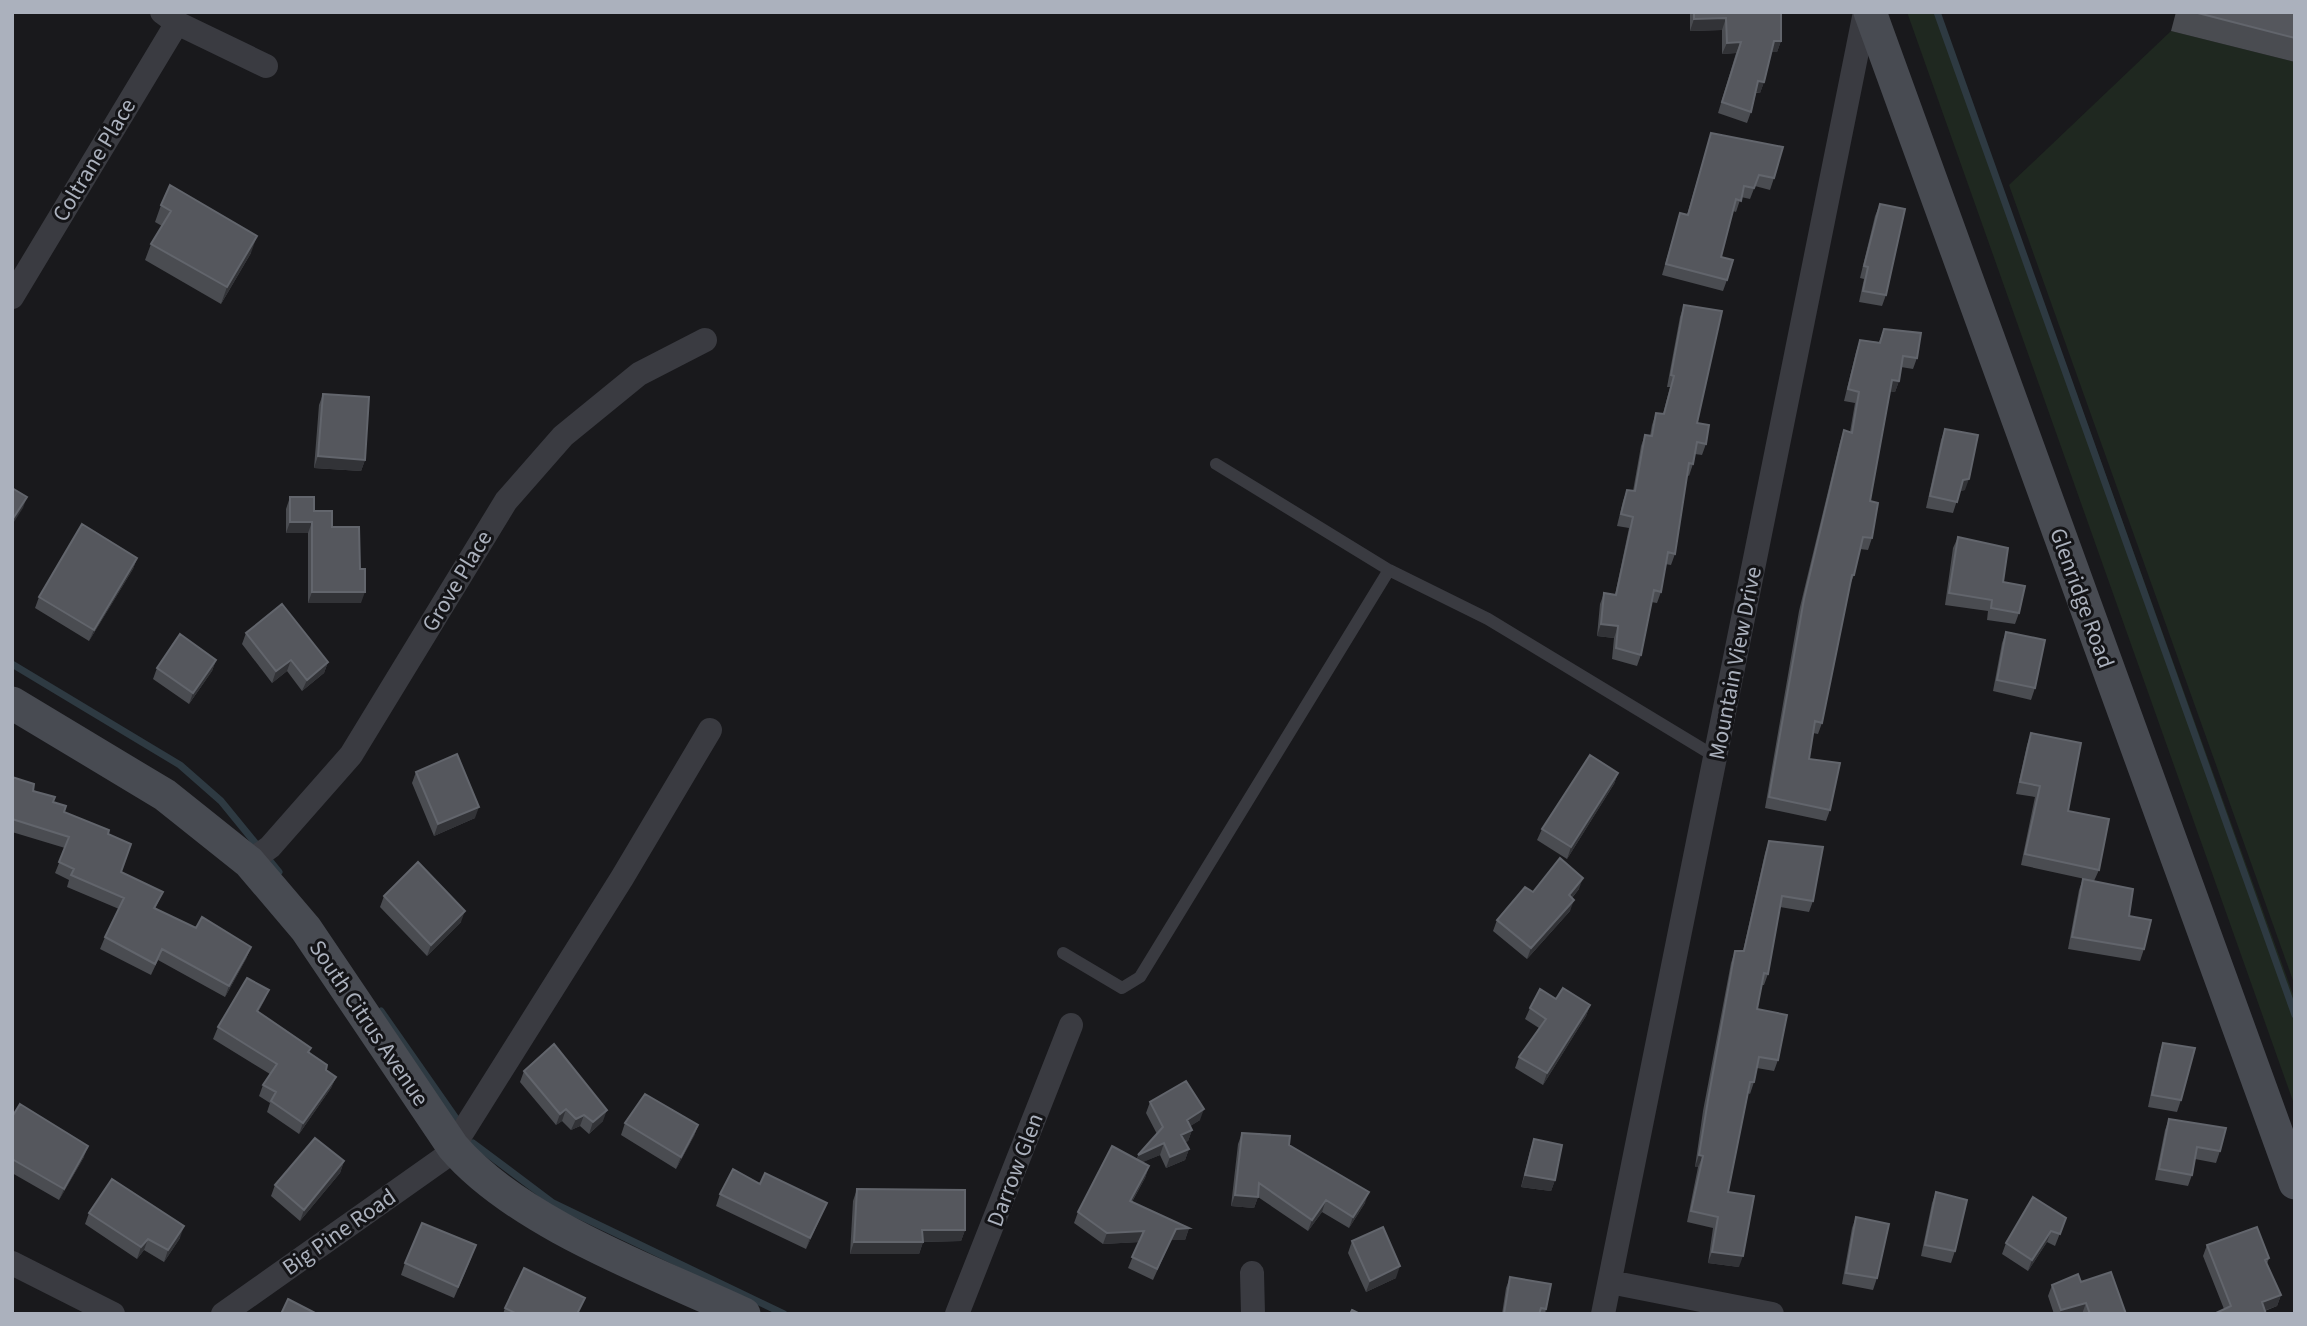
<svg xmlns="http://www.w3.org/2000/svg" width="2307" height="1326" font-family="'Source Sans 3',sans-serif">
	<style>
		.green { fill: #1f2820 }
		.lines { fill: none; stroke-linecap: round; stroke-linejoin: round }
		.stream { stroke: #2e3a42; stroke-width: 7 }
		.lane { stroke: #3a3b41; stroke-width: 12 }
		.street { stroke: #3a3b41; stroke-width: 24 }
		.secondary { stroke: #484b52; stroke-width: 33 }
		.wall { fill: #4a4c51 }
		.shaded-wall { fill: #323337 }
		.building { fill: #55575d; stroke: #62656c; stroke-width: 2 }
		.labels { text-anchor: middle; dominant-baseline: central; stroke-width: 6; stroke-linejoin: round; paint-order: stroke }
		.street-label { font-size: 23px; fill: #abb1bd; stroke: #141417 }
	</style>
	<rect width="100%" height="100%" fill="#19191c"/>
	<path class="green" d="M1907 12H1939L2295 1000V1107Z
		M2171 31 2295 62V986L2009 185Z"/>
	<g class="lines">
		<path class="stream" d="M1937 12 2295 1015
			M12 664 180 765 221 801 279 872
			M381 1011 460 1124
			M473 1143 553 1203 784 1314"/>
		<path class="lane" d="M1216 464 1389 570 1488 619 1716 757
			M1063 953 1122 988 1140 977 1389 570"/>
		<path class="street" d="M162 12 177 23 266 66
			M12 297 177 23
			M249 862 270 847 351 755 506 501 563 436 639 374 705 340
			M453 1147 622 878 710 730
			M12 1263 113 1314
			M1252 1273 1253 1314
			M1610 1282 1772 1314
			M223 1314 455 1150
			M957 1314 1071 1025
			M1603 1314 1865 12"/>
		<path class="secondary" d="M1870 12 2295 1183
			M12 703 165 795 249 862 306 929 453 1147C518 1223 654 1272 744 1314"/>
	</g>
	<path class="wall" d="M1690 12H1781V41L1777 52H1771L1764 82 1760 93H1756L1751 112 1747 123 1718 113 1736 53 1722 54V30L1690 31Z
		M2176 12H2295V62L2171 31Z
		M1711 133 1774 178 1770 190 1755 186 1750 199 1741 197 1736 212 1733 211 1721 257 1727 280 1723 291 1662 275 1680 213 1687 215Z
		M1880 204 1886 295 1882 306 1859 302 1864 279 1860 278 1875 216Z
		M161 205 251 253 221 304 145 260 151 244 162 226 155 222Z
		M1684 305 1697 423 1706 444 1702 455 1695 454 1693 464 1689 476 1687 475 1675 554 1671 565 1665 564 1661 592 1657 603 1651 602 1641 655 1637 666 1612 659 1614 638 1597 636 1600 604 1604 593 1615 595 1629 528 1617 526 1623 501 1627 490 1633 491 1641 446 1645 435 1650 436 1652 425 1656 413 1663 414 1670 387H1667L1680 317Z
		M1884 329 1917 358 1913 369 1901 367 1899 381 1895 392 1889 391 1870 501 1872 538 1868 550 1860 549 1854 575 1849 587 1822 723 1818 734 1813 733 1809 759 1830 810 1826 821 1765 808 1799 611 1840 442 1844 430 1850 432 1855 403 1844 401 1856 352 1860 340 1879 342Z
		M323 394 365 460 361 471 314 468 319 405Z
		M1945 429 1965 490 1960 491 1953 513 1926 508 1941 440Z
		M290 497 314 511 332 527 361 603H308V533H286V509Z
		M1958 537 2003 582 2019 613 2015 624 1987 620 1988 611 1945 605 1953 548Z
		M137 558 133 569 89 641 35 608 39 597Z
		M2006 632 2035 688 2031 700 1993 691 2002 643Z
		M246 633 328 662 324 673 302 691 287 671 272 683 242 644Z
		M216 660 212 671 189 704 153 679 157 668Z
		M2031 733 2068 811 2099 870 2094 881 2021 865 2035 797 2016 794 2027 745Z
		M416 772 475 818 434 836 412 783Z
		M1618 773 1614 784 1567 859 1537 840 1542 829Z
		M12 777 53 802 64 812 108 834 121 872 163 892 155 909 196 928 251 947 246 959 225 997 158 960 151 975 100 949 105 937 119 909 67 887 69 880 55 873 65 848 12 832Z
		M1769 841 1813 901 1809 912 1780 907 1768 974 1764 985H1762L1757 1009 1778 1060 1774 1071 1757 1068 1754 1082 1750 1094 1748 1093 1728 1192 1739 1267 1708 1263 1713 1228 1687 1222 1698 1167H1695L1703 1111 1731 963 1735 951H1743L1765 853Z
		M2083 879 2129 916 2144 949 2140 961 2068 949 2079 890Z
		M1579 889 1572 898 1570 911 1527 959 1493 931 1497 920 1533 892Z
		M384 896 461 922 427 956 380 907Z
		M269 990 264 1001 258 1012 311 1048 309 1053 326 1070 336 1077 331 1088 299 1134 267 1112 270 1103 259 1096 263 1085 270 1074 213 1039 218 1027Z
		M1556 999 1590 1005 1586 1016 1543 1085 1515 1068 1519 1057 1539 1028 1525 1019 1530 1008Z
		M2163 1043 2181 1100 2177 1112 2148 1107 2159 1055Z
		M524 1071 603 1121 589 1134 580 1126 571 1130 562 1121 556 1125 520 1082Z
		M1150 1102 1200 1120 1190 1126 1192 1130 1188 1141 1185 1142 1189 1149 1185 1160 1166 1168 1160 1155 1142 1162 1149 1166 1145 1178 1132 1202 1189 1228 1185 1240H1171L1153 1280 1128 1268 1139 1242 1103 1244 1074 1223 1078 1212 1136 1159 1157 1134 1146 1113Z
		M12 1117 84 1157 59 1200 12 1173Z
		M2169 1119 2220 1151 2216 1163 2195 1159 2192 1175 2188 1186 2155 1180 2165 1130Z
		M625 1123 698 1125 694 1136 676 1169 621 1135Z
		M1242 1133 1289 1145 1365 1203 1349 1228 1322 1212 1308 1231 1258 1197 1254 1208 1231 1206 1238 1144Z
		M1534 1139 1555 1180 1551 1191 1521 1187 1530 1151Z
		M344 1161 340 1173 300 1221 271 1196 275 1185Z
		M760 1184 827 1203 806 1249 716 1206 720 1194Z
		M857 1189 965 1230 961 1241 923 1242 919 1254H850L853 1201Z
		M1936 1192 1955 1251 1951 1263 1921 1256 1932 1203Z
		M89 1213 180 1238 164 1262 144 1250 137 1259 85 1224Z
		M1856 1217 1877 1278 1873 1290 1842 1284 1852 1228Z
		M2066 1218 2055 1246 2047 1242 2028 1271 2002 1254 2006 1243Z
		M1352 1241 1396 1278 1366 1292 1348 1253Z
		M2207 1245 2269 1258 2267 1264 2281 1295 2277 1306 2265 1311 2224 1309 2203 1256Z
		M472 1256 454 1298 401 1275 405 1263Z
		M1510 1277 1546 1309 1545 1314H1502L1506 1288Z
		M2081 1282 2126 1314H2054L2048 1296 2052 1285Z
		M505 1308 578 1314H503Z"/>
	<path class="shaded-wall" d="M1726 18 1722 30 1690 31 1694 19Z
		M1774 41H1781L1777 52H1769Z
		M1741 42 1736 53 1722 54 1727 43Z
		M1758 81 1764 82 1760 93 1754 92Z
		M257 236 251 253 221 304 227 287Z
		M1892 380 1899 381 1895 392 1887 391Z
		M318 456 365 460 361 471 314 468Z
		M1969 479 1965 490 1959 491 1963 480Z
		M27 497 23 508 12 525V520Z
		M290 522H312L308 533H286Z
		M137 558 133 569 89 641 94 630Z
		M312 592H365L361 603H308Z
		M1601 624 1618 626 1614 638 1597 636Z
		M216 660 212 671 189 704 193 693Z
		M291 660 287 671 272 683 276 671Z
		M328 662 324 673 302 691 307 680Z
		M1618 773 1614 784 1567 859 1571 847Z
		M479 807 475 818 434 836 438 824Z
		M1583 878 1579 889 1565 906 1569 895Z
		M1574 900 1570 911 1527 959 1531 948Z
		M465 911 461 922 427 956 431 945Z
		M251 947 246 959 225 997 229 986Z
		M269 990 264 1001 253 1022 257 1011Z
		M1590 1005 1586 1016 1543 1085 1547 1073Z
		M336 1077 331 1088 299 1134 303 1123Z
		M566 1109 562 1121 556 1125 560 1114Z
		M1204 1109 1200 1120 1183 1131 1187 1120Z
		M607 1110 603 1121 589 1134 593 1122Z
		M584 1115 580 1126 571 1130 576 1119Z
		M698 1125 694 1136 676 1169 681 1157Z
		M1192 1130 1188 1141 1177 1146 1181 1135Z
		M1164 1143 1160 1155 1134 1166 1138 1155Z
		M88 1146 84 1157 59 1200 64 1189Z
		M1189 1149 1185 1160 1166 1168 1170 1157Z
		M1699 1155 1703 1156 1698 1167H1695Z
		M344 1161 340 1173 300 1221 304 1210Z
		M1149 1166 1145 1178 1126 1212 1130 1201Z
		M1525 1175 1555 1180 1551 1191 1521 1187Z
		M1369 1192 1365 1203 1349 1228 1353 1217Z
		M1235 1195 1258 1197 1254 1208 1231 1206Z
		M1326 1200 1322 1212 1308 1231 1312 1220Z
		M827 1203 822 1214 806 1249 810 1238Z
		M184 1226 180 1238 164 1262 168 1250Z
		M1189 1228 1185 1240H1171L1153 1280 1176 1229Z
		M922 1230H965L961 1241 918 1242Z
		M1144 1231 1140 1242 1103 1244 1107 1233Z
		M2051 1231 2047 1242 2028 1271 2032 1260Z
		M148 1239 144 1250 137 1259 141 1247Z
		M854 1242H923L919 1254H850Z
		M1712 1252 1743 1256 1739 1267 1708 1263Z
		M1400 1266 1396 1278 1366 1292 1370 1281Z
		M2281 1295 2277 1306 2258 1313 2262 1302Z
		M2086 1303 2082 1314H2059L2061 1310Z"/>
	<path class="building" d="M1694 12H1781V41H1774L1764 82 1758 81 1751 112 1722 102 1741 42 1727 43 1726 18 1694 19Z
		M2194 12H2295V38Z
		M1711 133 1783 147 1774 178 1759 175 1754 188 1744 186 1741 201 1736 199 1721 257 1733 260 1727 280 1666 264 1680 213 1688 215Z
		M170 185 257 236 227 287 151 244 171 211 161 205Z
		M1880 204 1905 209 1886 295 1863 291 1868 267 1864 266Z
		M1684 305 1722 311 1697 423 1709 425 1706 444 1697 442 1693 464 1689 463 1675 554 1668 552 1661 592 1654 590 1641 655 1616 648 1618 626 1601 624 1604 593 1616 595 1633 517 1621 514 1627 490 1635 491 1645 435 1652 436 1656 413 1664 414 1674 376 1671 375Z
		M1884 329 1921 333 1917 358 1903 356 1899 381 1892 380 1870 501 1878 503 1872 538 1863 537 1854 575H1852L1822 723 1815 721 1809 759 1840 763 1830 810 1769 797 1804 599 1844 430 1852 433 1859 392 1848 389 1860 340 1880 343Z
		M323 394 369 397 365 460 318 456Z
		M1945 429 1978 435 1969 479 1963 480 1957 502 1930 496Z
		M12 488 27 497 12 520Z
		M290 497H314V511H332V527H359L360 569H365V592H312V522H290Z
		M82 524 137 558 94 630 39 597Z
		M1958 537 2008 548 2003 582 2025 586 2019 613 1991 608 1992 600 1949 593Z
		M282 604 328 662 307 680 291 660 276 671 246 633Z
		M2006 632 2045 640 2035 688 1997 680Z
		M180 634 216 660 193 693 157 668Z
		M2031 733 2081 743 2068 811 2109 819 2099 870 2025 854 2040 786 2020 782Z
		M457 754 479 807 438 824 416 772Z
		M1590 755 1618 773 1571 847 1542 829Z
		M12 777 34 784 33 791 55 797 53 802 66 806 64 812 109 830 108 834 131 844 121 872 163 892 154 908 196 928 202 917 251 947 229 986 162 949 155 964 105 937 124 898 71 875 74 869 59 862 69 837 12 819Z
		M1769 841 1823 847 1813 901 1782 896 1768 974 1764 973 1757 1009 1787 1015 1778 1060 1759 1057 1754 1082H1750L1728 1192 1754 1196 1743 1256 1712 1252 1718 1217 1691 1211 1703 1156 1699 1155 1708 1100 1735 951H1744Z
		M1560 858 1583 878 1569 895 1574 900 1531 948 1497 920 1525 887 1533 892Z
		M418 862 465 911 431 945 384 896Z
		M2083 879 2133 889 2129 916 2151 920 2144 949 2072 937Z
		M247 978 269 990 257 1011 311 1048 308 1052 327 1065 326 1070 336 1077 303 1123 271 1101 276 1092 263 1085 277 1064 218 1027Z
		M1563 988 1590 1005 1547 1073 1519 1057 1546 1019 1530 1008 1540 989 1556 999Z
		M2163 1043 2195 1048 2181 1100 2152 1095Z
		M554 1044 607 1110 593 1122 584 1115 576 1119 566 1109 560 1114 524 1071Z
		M1186 1081 1204 1109 1187 1120 1192 1130 1181 1135 1189 1149 1170 1157 1164 1143 1138 1155 1163 1127 1150 1102Z
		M645 1094 698 1125 681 1157 625 1123Z
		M20 1104 88 1146 64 1189 12 1159V1117Z
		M2169 1119 2226 1128 2220 1151 2197 1147 2192 1175 2159 1169Z
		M1242 1133 1290 1136 1289 1145 1369 1192 1353 1217 1326 1200 1312 1220 1259 1183 1258 1197 1235 1195Z
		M315 1138 344 1161 304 1210 275 1185Z
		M1534 1139 1562 1145 1555 1180 1525 1175Z
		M1112 1146 1149 1166 1130 1201 1189 1228 1176 1229 1157 1269 1132 1257 1144 1231 1107 1233 1078 1212Z
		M733 1169 760 1184 765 1173 827 1203 810 1238 720 1194Z
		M112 1179 184 1226 168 1250 148 1239 141 1247 89 1213Z
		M857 1189 965 1190V1230H922L923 1242H854Z
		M1936 1192 1967 1200 1955 1251 1925 1245Z
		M2033 1197 2066 1218 2060 1234 2051 1231 2032 1260 2006 1243Z
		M1856 1217 1889 1224 1877 1278 1846 1273Z
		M422 1223 476 1245 458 1287 405 1263Z
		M1383 1227 1400 1266 1370 1281 1352 1241Z
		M2257 1227 2269 1258 2265 1260 2281 1295 2262 1302 2266 1314H2214L2231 1306 2207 1245Z
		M524 1268 585 1298 577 1314H517L505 1308Z
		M2111 1272 2126 1314H2090L2086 1303 2061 1310 2052 1285 2078 1274 2081 1282Z
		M1510 1277 1551 1284 1546 1309 1541 1308 1539 1314H1504Z
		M288 1299 317 1314H281Z
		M1352 1310 1360 1314H1350Z"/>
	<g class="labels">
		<g class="street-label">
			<text transform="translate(94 160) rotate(-59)">Coltrane Place</text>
			<text transform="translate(457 581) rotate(-59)">Grove Place</text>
			<text transform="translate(2082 598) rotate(70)">Glenridge Road</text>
			<text transform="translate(1735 663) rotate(-79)">Mountain View Drive</text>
			<text transform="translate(369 1023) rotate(56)">South Citrus Avenue</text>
			<text transform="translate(1015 1170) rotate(-69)">Darrow Glen</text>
			<text transform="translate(339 1232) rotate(-35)">Big Pine Road</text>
		</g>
	</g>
	<rect width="2307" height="1326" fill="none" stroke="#abb1bd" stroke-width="28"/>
</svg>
